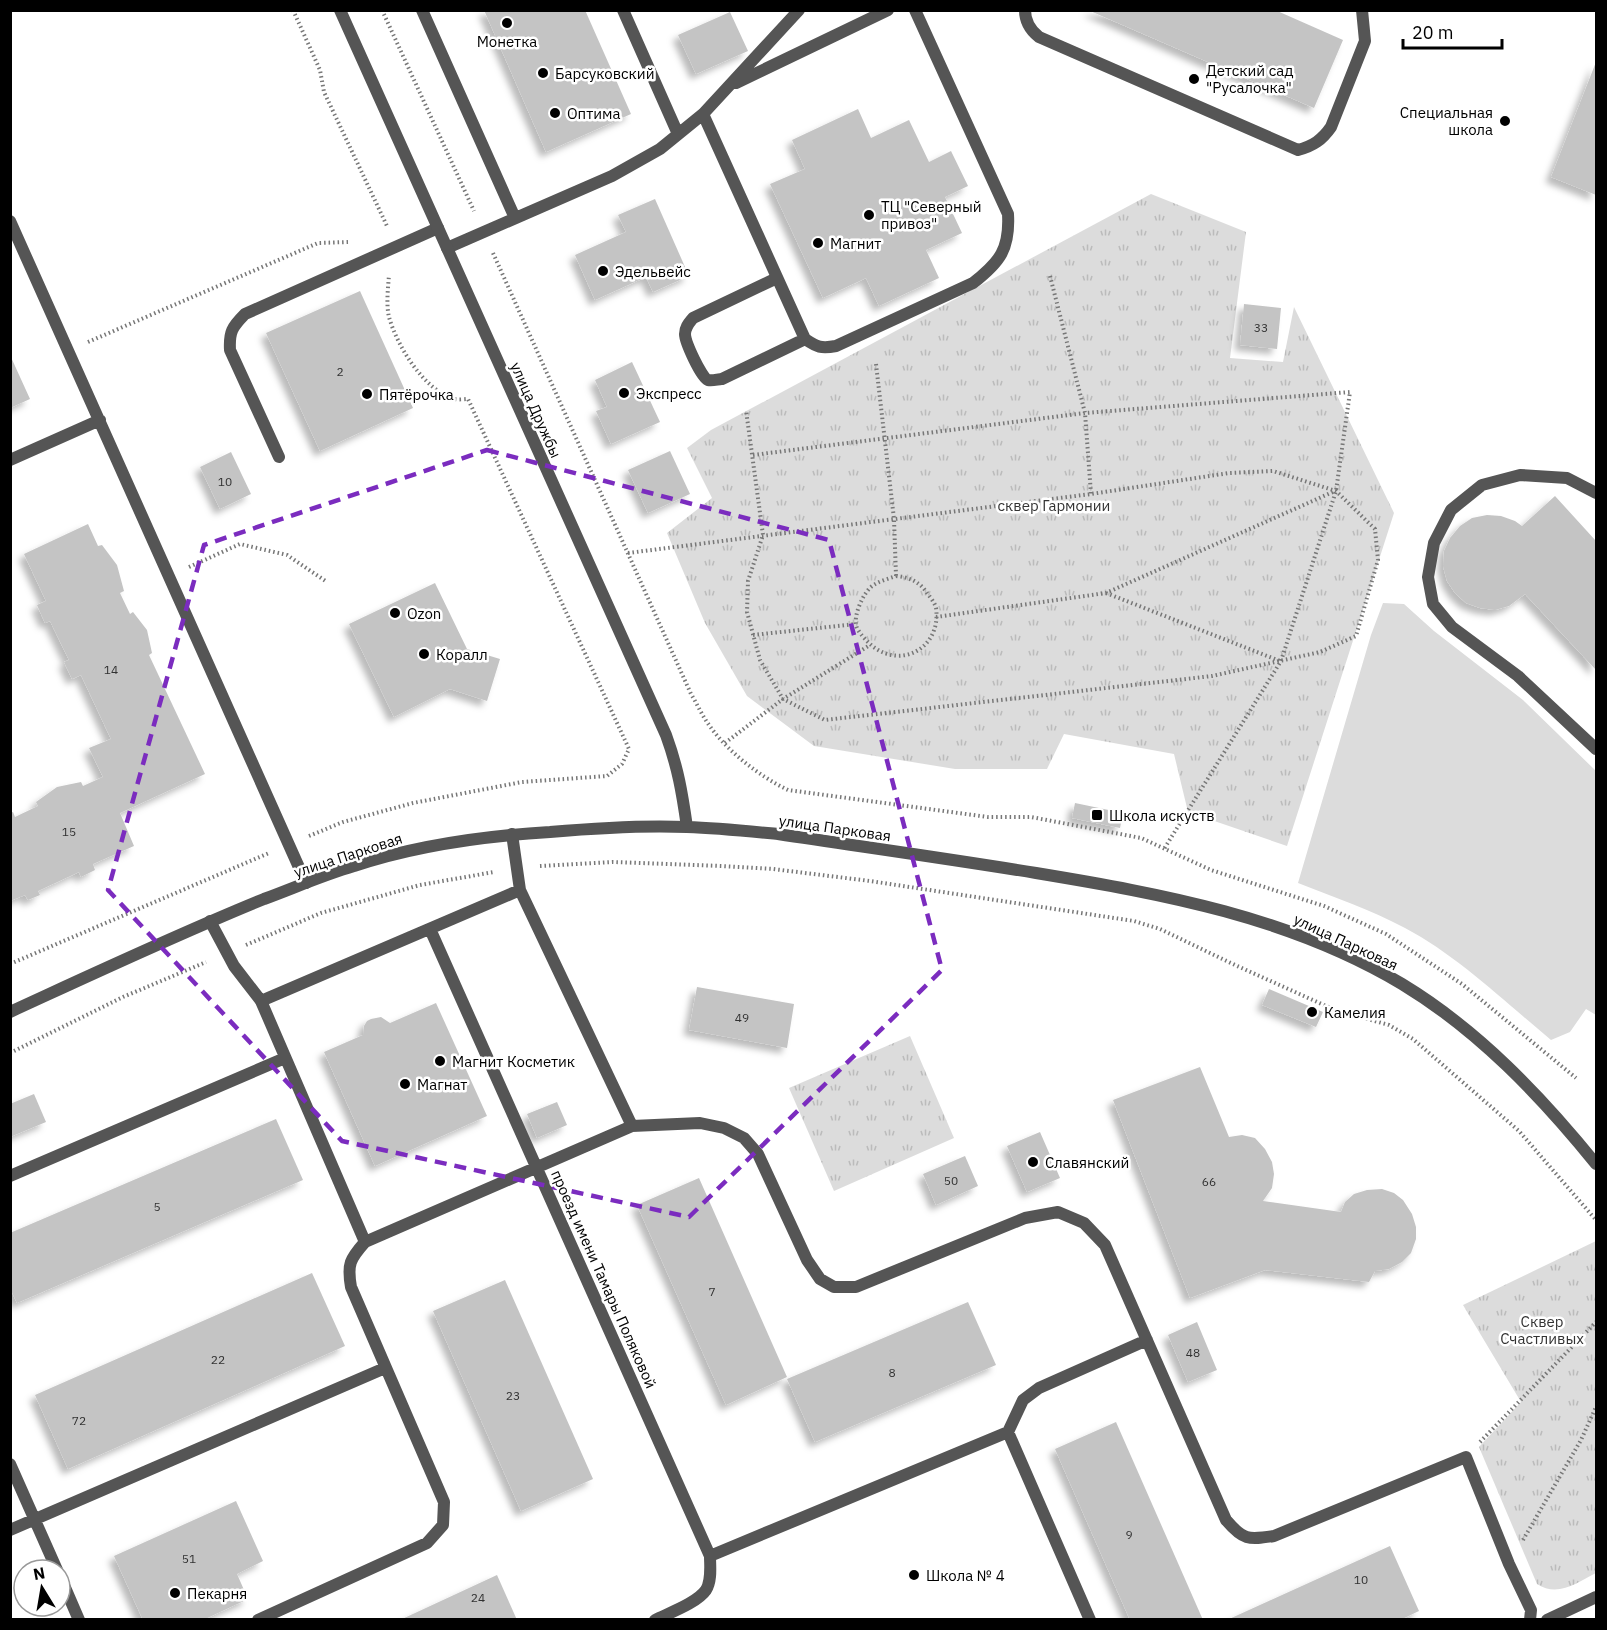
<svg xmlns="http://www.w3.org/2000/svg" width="1607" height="1630" font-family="'IBM Plex Sans',sans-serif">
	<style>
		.grass { fill: #dcdcdc }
		.park { fill: url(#park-tufts) }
		.building { fill: #c4c4c4; filter: url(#shadow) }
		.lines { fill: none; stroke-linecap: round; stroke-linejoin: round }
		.path { stroke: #777; stroke-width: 4; stroke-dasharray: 1.5 3; stroke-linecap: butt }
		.lane { stroke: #555; stroke-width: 12 }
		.street { stroke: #555; stroke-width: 12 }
		.marked { fill: none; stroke: #7b2cbf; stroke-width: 4.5; stroke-dasharray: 12 8; stroke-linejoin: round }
		.poi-dot { fill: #000; stroke: #fff; stroke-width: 2 }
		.labels { text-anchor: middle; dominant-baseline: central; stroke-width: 5; stroke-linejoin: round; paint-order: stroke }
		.number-label { font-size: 12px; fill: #313131 }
		.poi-label { font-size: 15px; fill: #000; stroke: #fff; text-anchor: start }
		.street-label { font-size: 15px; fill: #000; stroke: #fff }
		.park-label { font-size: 15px; fill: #333; stroke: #fff }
	</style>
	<defs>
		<pattern id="park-tufts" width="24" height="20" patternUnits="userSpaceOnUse" patternTransform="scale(1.5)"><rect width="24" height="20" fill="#dcdcdc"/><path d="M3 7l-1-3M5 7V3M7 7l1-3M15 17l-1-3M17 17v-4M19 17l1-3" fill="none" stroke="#bbb"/></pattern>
		<filter id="shadow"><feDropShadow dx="-5.5" dy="5.5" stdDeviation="3" flood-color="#0004"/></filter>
	</defs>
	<rect width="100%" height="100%" fill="#fff"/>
	<path class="grass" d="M1383 603 1404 604 1434 631 1523 700 1596 771V1015L1586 1009 1570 1032 1551 1040C1505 1002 1458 956 1405 928 1371 910 1334 897 1298 883L1371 635Z"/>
	<path class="park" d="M1151 194 1246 232 1230 358 1283 362 1294 307 1394 513 1287 846 1188 812 1174 754 1064 734 1047 769H955L814 746 747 696 705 623 667 533 712 498 687 448 711 430Z
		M910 1036 954 1138 834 1191 789 1088Z
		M1596 1241V1573C1578 1582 1558 1598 1537 1584L1479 1447 1521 1402 1463 1305Z"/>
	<path class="building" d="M484 10H585L631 114 546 152Z
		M1088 10H1275L1343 40 1314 108Z
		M730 12 748 51 696 74 678 35Z
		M1596 62V195L1551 177Z
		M858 109 871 138 909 120 929 162 951 151 968 186 945 197 962 233 926 250 939 278 879 306 866 278 823 298 770 184 805 169 792 140Z
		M655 199 689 276 653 292 646 277 595 300 575 255 626 232 618 215Z
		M360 291 413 408 320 451 266 333Z
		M1244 304 1281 308 1277 349 1240 345Z
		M10 355 30 399 10 408Z
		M632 362 660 422 611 444 596 411 607 407 595 380Z
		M670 451 690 494 648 513 628 470Z
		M231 452 251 494 220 509 200 467Z
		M1555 496 1596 541V670L1525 594 1509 606 1495 610 1480 608 1466 603 1455 593 1447 581 1443 566 1444 551 1450 538 1460 526 1472 518 1487 515 1501 516 1515 521 1522 526Z
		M88 524 98 546 102 545 117 565 124 591 120 593 130 614 133 612 147 630 152 653 149 655 205 774 120 813 134 846 93 864 95 870 81 877 79 872 38 891 40 895 28 900 25 895 10 901V813L13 812 15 817 38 806 36 802 57 787 81 782 83 786 103 777 89 748 111 739 81 675 72 679 64 662 69 660 50 621 45 623 37 605 46 601 24 554Z
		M435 583 467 649 500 659 487 701 450 689 394 717 349 624Z
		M1075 803 1123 813 1120 828 1072 818Z
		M697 987 794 1004 787 1048 689 1030Z
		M1269 989 1323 1012 1316 1027 1262 1005Z
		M436 1003 487 1116 375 1166 324 1052 363 1035 364 1026 367 1021 371 1019 381 1017 390 1023Z
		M1200 1067 1229 1137 1242 1135 1255 1138 1265 1149 1272 1162 1274 1174 1272 1188 1263 1201 1341 1212 1345 1202 1354 1194 1367 1190 1382 1189 1394 1193 1403 1200 1412 1214 1416 1227V1239L1411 1253 1402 1262 1389 1269 1375 1271 1369 1282 1265 1270 1190 1298 1113 1100Z
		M34 1094 46 1122 10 1137V1104Z
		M557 1102 567 1125 537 1138 527 1114Z
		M276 1119 303 1180 17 1303 10 1288V1233Z
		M1040 1132 1060 1178 1027 1192 1007 1146Z
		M965 1156 978 1186 936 1205 923 1174Z
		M699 1178 787 1377 726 1405 637 1205Z
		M312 1273 345 1346 68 1469 35 1395Z
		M505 1280 593 1479 521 1511 433 1311Z
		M968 1302 996 1365 815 1442 787 1379Z
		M1197 1322 1217 1370 1188 1382 1168 1335Z
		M1116 1422 1203 1620H1130L1055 1449Z
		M236 1501 263 1561 237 1574 248 1599 203 1620H143L114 1556Z
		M1390 1546 1419 1611 1400 1620H1227Z
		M497 1575 517 1620H400Z"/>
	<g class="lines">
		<path class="path" d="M293 10 320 70 324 92 387 226
			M382 10 474 211
			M493 253 691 694C696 702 700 711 705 719 723 748 757 775 788 790L988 817H1031L1141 838 1211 870 1324 906 1386 934 1462 984 1576 1078
			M1050 276 1085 413 1091 494
			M88 342 318 243 348 242
			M876 364 894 519 896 576
			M753 455 1085 413 1350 392 1336 491 1281 661 1164 849
			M628 553 1091 494 1229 473 1273 471 1336 491 1375 529 1378 560 1356 636 1320 652 1212 676 825 720 783 699 760 660 747 612 748 581 763 535 746 410
			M189 567 240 544 287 555 327 582
			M896 576C909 577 920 582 927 593 930 597 935 603 936 608 942 650 896 673 866 640 863 637 857 630 856 625 854 614 863 594 871 587 878 581 888 579 896 576Z
			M1106 593 1280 661
			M936 617 1106 593 1335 491
			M753 635 856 624
			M725 743 783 699 870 645
			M309 836 343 822 413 803 522 782 607 776 622 764 629 749 468 399C464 399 458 400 454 399 424 390 397 346 389 317 386 304 388 289 389 275
			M540 866 613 862 722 866 773 869 870 881 1134 921 1160 929 1235 965 1335 1010 1389 1025 1413 1039 1519 1131 1596 1220
			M246 945 321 913 420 885 494 872
			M10 964 269 853
			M10 1053 123 997 206 962
			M1480 1442 1596 1322
			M1523 1540 1581 1440 1596 1407"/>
		<path class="lane" d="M422 10 515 218
			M623 10 678 134
			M1025 10C1025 22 1030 30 1039 37L1298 150C1313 146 1322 140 1331 127L1365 41 1362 10
			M736 83 888 10
			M703 114 805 339C817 347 821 349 836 346L973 283C1000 262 1010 249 1008 214L915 10
			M10 221 306 883
			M447 248 612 176 660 149 703 114 799 10
			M777 278 693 318C689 323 685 327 685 334 685 342 701 377 708 380 713 381 718 379 722 379L805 339
			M279 457 230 350C229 332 232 327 245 314L438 228
			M10 460 100 420
			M1596 493 1567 478 1520 475 1482 485 1451 510 1434 543 1428 577 1433 604 1452 627 1518 676 1596 749
			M512 834 520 890 632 1126
			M210 921 234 966 261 1001 365 1242C350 1259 347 1264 351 1287L444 1502 443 1525 427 1543 258 1620
			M430 929 710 1556C710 1566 712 1580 706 1590 697 1603 669 1613 655 1620
			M261 1001 520 890
			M10 1176 285 1058
			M365 1242 632 1126 700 1123 724 1128 744 1138 758 1154 807 1260 820 1279 834 1287H856L1025 1218 1058 1212 1084 1223 1105 1245 1226 1520C1243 1540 1248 1540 1274 1536L1466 1457 1509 1564 1531 1610 1530 1620
			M1008 1432 1090 1620
			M10 1464 57 1570
			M10 1530 385 1368
			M710 1556 1008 1432 1023 1400 1039 1388 1147 1340
			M60 1576 79 1620
			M1547 1620 1596 1597"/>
		<path class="street" d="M340 10 666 735C678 768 682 792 687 827
			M10 1012C95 973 178 934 264 899 294 888 323 875 354 866 417 845 484 836 550 832 596 828 641 825 687 827 717 828 747 831 778 834 864 847 950 859 1036 873 1163 894 1290 917 1402 984 1478 1030 1541 1096 1596 1164"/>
	</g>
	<path class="marked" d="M487 450 829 540 942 970 689 1217 342 1141 108 890 204 545Z"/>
	<g class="poi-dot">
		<circle cx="507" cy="23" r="6"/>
		<circle cx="543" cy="73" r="6"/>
		<circle cx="1194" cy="79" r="6"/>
		<circle cx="555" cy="113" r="6"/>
		<circle cx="1505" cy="121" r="6"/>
		<circle cx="869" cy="215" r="6"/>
		<circle cx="818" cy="243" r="6"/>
		<circle cx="603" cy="271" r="6"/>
		<circle cx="624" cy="393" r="6"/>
		<circle cx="367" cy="394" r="6"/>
		<circle cx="395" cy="613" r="6"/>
		<circle cx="424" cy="654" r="6"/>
		<rect x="1091" y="809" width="12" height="12" rx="3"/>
		<circle cx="1312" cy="1012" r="6"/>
		<circle cx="440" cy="1061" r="6"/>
		<circle cx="405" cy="1084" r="6"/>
		<circle cx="1033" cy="1162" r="6"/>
		<circle cx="914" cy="1575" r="6"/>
		<circle cx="175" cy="1593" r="6"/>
	</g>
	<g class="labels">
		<g class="number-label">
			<text x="1261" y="327">33</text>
			<text x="340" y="371">2</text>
			<text x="225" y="481">10</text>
			<text x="111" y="669">14</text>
			<text x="69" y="831">15</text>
			<text x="742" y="1017">49</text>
			<text x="951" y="1180">50</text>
			<text x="1209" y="1181">66</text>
			<text x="157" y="1206">5</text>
			<text x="712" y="1291">7</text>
			<text x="1193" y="1352">48</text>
			<text x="218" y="1359">22</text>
			<text x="892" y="1372">8</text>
			<text x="513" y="1395">23</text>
			<text x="79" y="1420">72</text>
			<text x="1129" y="1534">9</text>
			<text x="189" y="1558">51</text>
			<text x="1361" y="1579">10</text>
			<text x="478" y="1597">24</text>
		</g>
		<g class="poi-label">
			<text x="507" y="41" text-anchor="middle">Монетка</text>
			<text x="1206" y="70">Детский сад<tspan x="1206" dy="17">"Русалочка"</tspan></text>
			<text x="555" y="73">Барсуковский</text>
			<text x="1493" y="112" text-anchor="end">Специальная<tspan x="1493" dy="17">школа</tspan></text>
			<text x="567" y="113">Оптима</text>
			<text x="881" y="206">ТЦ "Северный<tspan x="881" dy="17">привоз"</tspan></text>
			<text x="830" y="243">Магнит</text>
			<text x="615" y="271">Эдельвейс</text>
			<text x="636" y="393">Экспресс</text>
			<text x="379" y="394">Пятёрочка</text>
			<text x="407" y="613">Ozon</text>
			<text x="436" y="654">Коралл</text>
			<text x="1109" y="815">Школа искуств</text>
			<text x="1324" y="1012">Камелия</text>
			<text x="452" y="1061">Магнит Косметик</text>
			<text x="417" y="1084">Магнат</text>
			<text x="1045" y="1162">Славянский</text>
			<text x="926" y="1575">Школа № 4</text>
			<text x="187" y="1593">Пекарня</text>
		</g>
		<g class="street-label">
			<text transform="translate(536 410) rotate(66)">улица Дружбы</text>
			<text transform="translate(835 828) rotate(8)">улица Парковая</text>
			<text transform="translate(348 855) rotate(-18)">улица Парковая</text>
			<text transform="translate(1346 942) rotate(25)">улица Парковая</text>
			<text transform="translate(604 1279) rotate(66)">проезд имени Тамары Поляковой</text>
		</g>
		<g class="park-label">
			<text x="1054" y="505">сквер Гармонии</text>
			<text x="1542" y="1321">Сквер<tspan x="1542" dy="17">Счастливых</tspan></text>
		</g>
	</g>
	<rect width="1607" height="1630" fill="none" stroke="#000000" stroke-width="24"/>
	<g transform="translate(42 1588) rotate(349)"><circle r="28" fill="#ffffff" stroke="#999999" stroke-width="1.5"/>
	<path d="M0-4.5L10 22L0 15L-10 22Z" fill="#000000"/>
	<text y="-9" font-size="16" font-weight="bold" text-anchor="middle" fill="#000000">N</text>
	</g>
	<path d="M1403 39v9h99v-9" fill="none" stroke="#000000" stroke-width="3"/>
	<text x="1412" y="39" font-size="18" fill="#000000" stroke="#ffffff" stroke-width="4.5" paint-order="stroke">20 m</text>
</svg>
